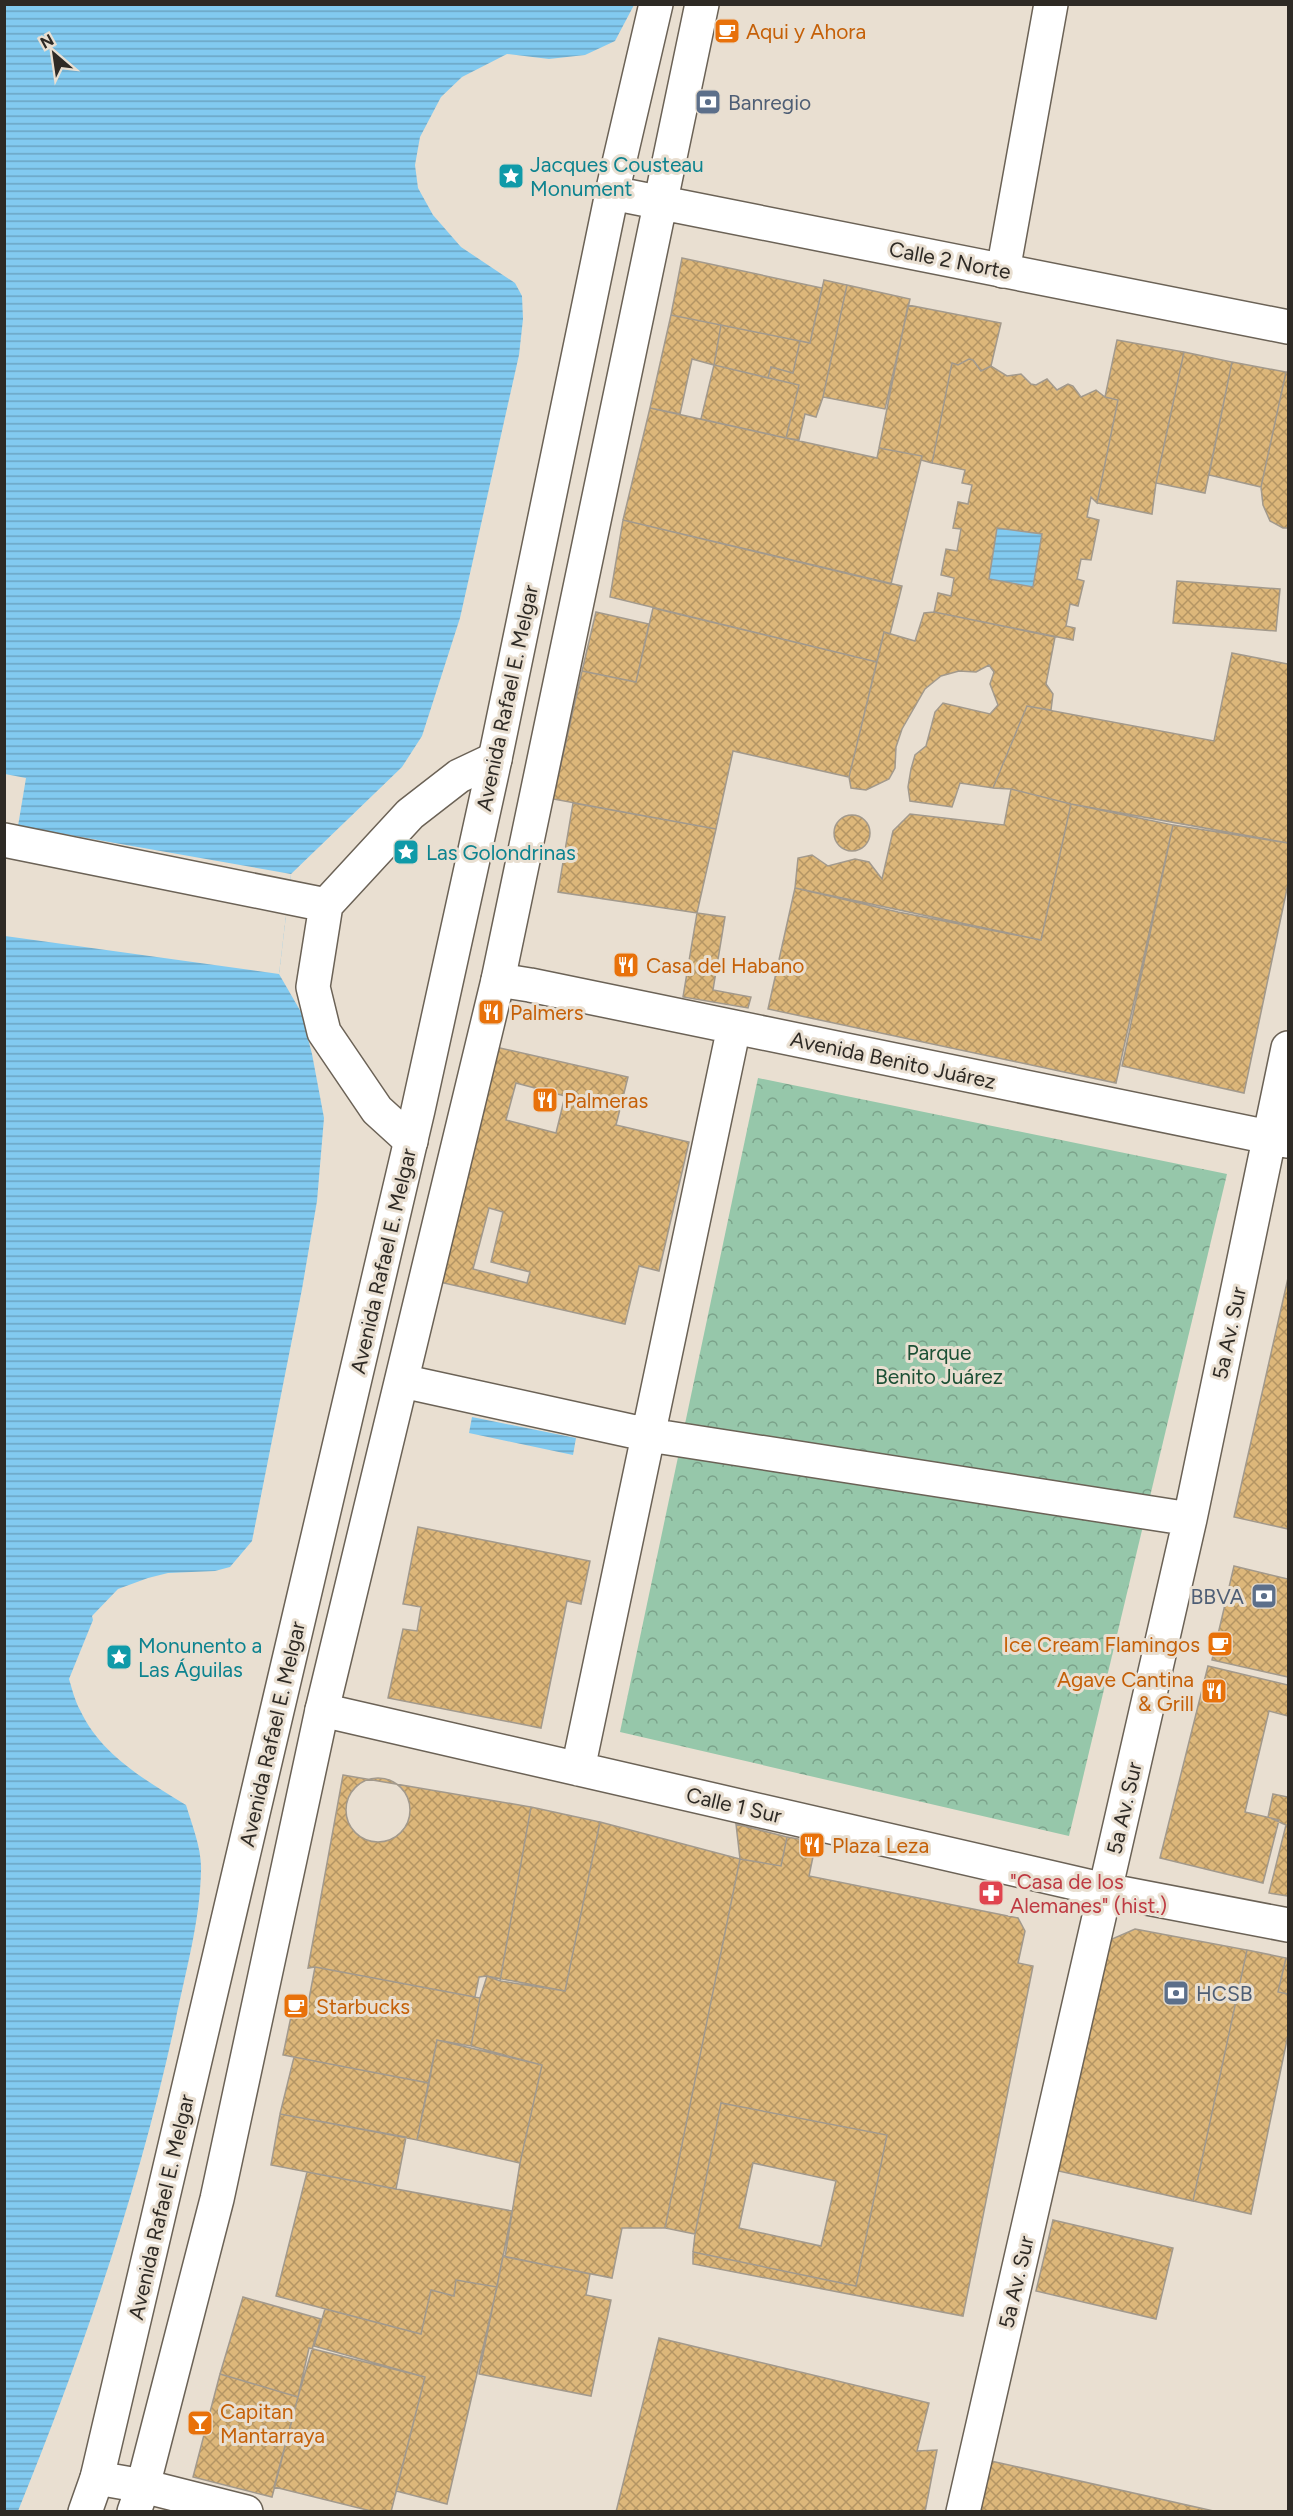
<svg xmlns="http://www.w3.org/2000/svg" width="1293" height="2516" font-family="Figtree,sans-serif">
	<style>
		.forest { fill: url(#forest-crowns) }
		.water { fill: url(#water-rules) }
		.pier { fill: #e9dfd1 }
		.building { fill: url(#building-cross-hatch); stroke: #a2998c; stroke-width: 1.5; fill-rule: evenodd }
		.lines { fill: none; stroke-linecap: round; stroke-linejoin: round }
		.minor-casing { stroke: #6b6256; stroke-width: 36 }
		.major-casing { stroke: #6b6256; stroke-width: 36 }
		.minor { stroke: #fff; stroke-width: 33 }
		.major { stroke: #fff; stroke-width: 33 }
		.labels { text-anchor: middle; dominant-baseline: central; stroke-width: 6; stroke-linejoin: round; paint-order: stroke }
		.food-label { font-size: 21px; fill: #c56008; stroke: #e9dfd1; text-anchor: start }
		.service-label { font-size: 21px; fill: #4e5e75; stroke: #e9dfd1; text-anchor: start }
		.culture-label { font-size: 21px; fill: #0d838f; stroke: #e9dfd1; text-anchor: start }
		.street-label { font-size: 21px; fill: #2e2a25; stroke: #e9dfd1 }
		.park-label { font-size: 21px; fill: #1c5035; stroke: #e9dfd1 }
		.health-label { font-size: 21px; fill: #be3a42; stroke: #e9dfd1; text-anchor: start }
	</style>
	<defs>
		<pattern id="forest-crowns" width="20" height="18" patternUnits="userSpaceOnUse" patternTransform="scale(1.5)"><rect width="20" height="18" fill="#96c7aa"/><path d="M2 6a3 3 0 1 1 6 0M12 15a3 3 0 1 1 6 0" fill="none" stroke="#7ba28a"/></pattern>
		<pattern id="water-rules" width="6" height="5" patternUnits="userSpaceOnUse" patternTransform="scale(1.5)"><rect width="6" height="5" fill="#82caf0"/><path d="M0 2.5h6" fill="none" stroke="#6ba4c2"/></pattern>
		<pattern id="building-cross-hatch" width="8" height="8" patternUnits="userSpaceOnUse" patternTransform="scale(1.5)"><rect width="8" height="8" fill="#ddb77a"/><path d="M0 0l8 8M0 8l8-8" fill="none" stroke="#b49564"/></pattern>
	</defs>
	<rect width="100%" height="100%" fill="#e9dfd1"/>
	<path class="forest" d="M758 1078 1227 1174 1069 1836 620 1732Z"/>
	<path class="water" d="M5 5H634L615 41 585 55 549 59 507 54 462 77 441 97 420 137 415 165 418 188 433 215 461 247 515 283 522 296 523 319 519 355 460 618 422 736 402 767 291 874 279 974 301 1012 312 1054 324 1118 317 1201 302 1289 252 1541 230 1567 215 1571 168 1573 148 1578 118 1589 92 1616 93 1620 69 1679C72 1689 75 1701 80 1710 101 1755 145 1780 186 1805 192 1825 202 1849 201 1871 200 1922 185 1974 175 2023 139 2190 82 2354 18 2511L5 2512Z
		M997 528 1042 534 1033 587 989 579Z
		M472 1417 576 1438 573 1455 469 1433Z"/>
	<path class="pier" d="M5 774 26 778 18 826 291 874 279 974 5 936Z"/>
	<path class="building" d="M682 258 822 288 810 343 671 315Z
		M824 280 847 285 823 397 816 417 805 414 799 440 786 438 799 385 768 378 771 367 793 373 800 341 810 343Z
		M847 285 910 299 885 409 823 397Z
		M908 305 1001 323 991 366 981 371 973 360 969 359 958 365 952 363 932 463 921 460 922 456 879 448Z
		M671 315 721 325 714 365 692 359 680 414 650 408Z
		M721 325 800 341 793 373 771 367 768 378 714 365Z
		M1117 340 1184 352 1156 483 1152 514 1097 503 1118 400 1105 397Z
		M1184 352 1232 362 1205 493 1156 483Z
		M969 359 973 360 981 371 991 366 1007 376 1021 374 1031 384 1036 385 1047 379 1057 390 1068 384 1073 386 1081 397 1096 390 1105 397 1118 400 1097 503 1091 497 1087 517 1099 520 1091 560 1081 559 1077 579 1084 581 1078 606 1070 604 1066 626 1075 628 1073 640 934 612 938 593 951 596 954 578 941 575 946 549 957 551 961 529 953 528 958 502 968 504 972 485 962 483 965 470 932 463 952 363 958 365ZM997 528 1042 534 1033 587 989 579Z
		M1232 362 1286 372 1261 487 1209 475Z
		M714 365 799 385 786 438 701 419Z
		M1286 372H1288V528H1283L1270 521 1263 505 1261 487Z
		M650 408 877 458 879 448 922 456 891 584 623 520Z
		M623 520 902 586 890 634 884 632 877 662 610 597Z
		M1177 581 1280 589 1276 631 1173 623Z
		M653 608 877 662 849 777 733 751 716 829 553 799 582 671 636 682Z
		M596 612 649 624 636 682 582 671Z
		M934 612 1055 637 1046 684 1053 694 1051 710 1027 706 993 788 960 783 952 807 910 801 908 787 911 769 915 755 926 746 935 712 943 703 990 714 998 705 990 684 994 672 989 665 976 672 959 671 941 676 925 689 902 729 896 747 895 768 889 779 866 790 851 788 849 777 884 632 915 641 924 613Z
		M1232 653 1288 664V843L1071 804 1011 789 993 788 1027 706 1214 741Z
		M1011 789 1071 804 1041 940 795 888 798 858 812 855 828 866 855 859 869 862 882 879 893 831 910 814 1004 825Z
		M573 803 716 829 697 913 558 892Z
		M1071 804 1173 825 1116 1083 768 1009 795 888 898 912 1041 940Z
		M834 833a18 18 0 1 1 36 0a18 18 0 1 1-36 0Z
		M1173 825 1288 843V884L1244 1093 1122 1066Z
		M697 913 725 917 713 990 751 997 748 1008 683 997Z
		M491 1046 628 1077 616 1125 689 1142 659 1271 639 1266 625 1324 435 1281ZM516 1083 565 1096 556 1133 506 1120ZM489 1208 503 1212 491 1262 530 1272 527 1283 473 1269Z
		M1288 1278V1529L1234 1517Z
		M418 1527 590 1561 581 1604 567 1601 541 1728 388 1698 403 1629 417 1631 421 1607 403 1604Z
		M1234 1566 1288 1579V1677L1212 1660Z
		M1208 1666 1288 1685V1716L1269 1711 1245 1812 1279 1820 1263 1883 1160 1858Z
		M343 1775 531 1807 500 1981 487 1976 479 1977 475 1997 315 1967 308 1968Z
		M346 1810a32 32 0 1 1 64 0a32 32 0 1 1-64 0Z
		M1273 1794 1288 1797V1896L1269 1893 1286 1825 1268 1817Z
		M531 1807 600 1822 565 1991 500 1981Z
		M600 1822 740 1859 665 2228H622L612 2278 505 2257 520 2163 542 2065 471 2046 480 1998 487 1976 565 1991Z
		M736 1824 787 1837 781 1866 740 1859Z
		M787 1837 816 1842 809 1876 1018 1918 1025 1931 1018 1963 1033 1966 963 2316 693 2264V2252L856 2286 887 2135 721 2103 695 2234 665 2228 740 1859 781 1866Z
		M1135 1929 1247 1950 1193 2201 1054 2170 1103 1952 1112 1939Z
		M1247 1950 1286 1958 1278 1992 1288 1994V2035L1251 2214 1193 2201Z
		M1286 1958 1288 1959V1994L1278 1992Z
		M315 1967 480 1998 471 2046 437 2040 429 2083 283 2055 293 2007 307 2010Z
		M437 2040 542 2065 520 2163 417 2140Z
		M294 2057 429 2083 417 2140 280 2114Z
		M721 2103 887 2135 856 2286 693 2252 695 2234ZM753 2163 836 2181 821 2246 739 2228Z
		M280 2114 406 2137 396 2189 271 2165Z
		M307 2172 512 2211 497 2287 456 2280 454 2296 431 2290 421 2334 276 2296Z
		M1053 2220 1173 2248 1156 2319 1036 2291Z
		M503 2256 590 2274 586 2295 611 2300 591 2396 479 2374Z
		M456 2280 497 2287 447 2504 396 2491 425 2377 314 2346 325 2309 421 2334 431 2290 454 2296Z
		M243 2297 321 2319 298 2397 220 2374Z
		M659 2338 929 2403 917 2451 937 2450 925 2512H616Z
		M309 2348 425 2377 391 2512H375L274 2487 298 2397Z
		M220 2374 298 2397 272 2497 193 2477Z
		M991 2461 1218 2512H980Z"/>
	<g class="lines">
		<g class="minor-casing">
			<path id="minor" d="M1003 271 1051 4
				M4 840 326 905
				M498 980 530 985 1288 1141
				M411 1141 377 1110 324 1032 313 987 326 905 410 814 459 776 495 759
				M402 1381 649 1435 1190 1519
				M322 1710 1105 1890 1288 1925
				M578 1769 734 1027
				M97 2478 143 2486 246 2512
				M963 2512 1190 1519 1288 1048"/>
		</g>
		<g class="major-casing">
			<path id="major" d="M612 193 1288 327
				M85 2512 97 2478 418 1110 495 759 612 193 656 4
				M134 2512 143 2486 217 2199 322 1710 498 980 702 4"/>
		</g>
		<use href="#minor" class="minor"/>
		<use href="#major" class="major"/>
	</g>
	<defs>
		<g id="cafe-square" transform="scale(1.35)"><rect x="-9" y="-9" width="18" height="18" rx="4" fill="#e8710a" stroke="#e9dfd1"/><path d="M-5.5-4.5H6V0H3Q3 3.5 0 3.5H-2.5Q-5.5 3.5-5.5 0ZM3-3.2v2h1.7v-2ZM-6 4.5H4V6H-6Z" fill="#fff"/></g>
		<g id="bank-square" transform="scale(1.35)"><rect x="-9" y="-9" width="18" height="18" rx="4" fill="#5c6f8a" stroke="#e9dfd1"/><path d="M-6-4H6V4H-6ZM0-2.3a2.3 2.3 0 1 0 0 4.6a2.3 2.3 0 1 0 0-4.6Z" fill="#fff"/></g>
		<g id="sight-square" transform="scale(1.35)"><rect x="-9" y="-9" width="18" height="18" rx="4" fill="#0f9aa8" stroke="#e9dfd1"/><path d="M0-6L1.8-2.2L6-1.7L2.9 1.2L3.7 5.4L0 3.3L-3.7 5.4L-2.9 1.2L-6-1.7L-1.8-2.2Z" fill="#fff"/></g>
		<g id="restaurant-square" transform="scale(1.35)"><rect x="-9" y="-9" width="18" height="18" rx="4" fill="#e8710a" stroke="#e9dfd1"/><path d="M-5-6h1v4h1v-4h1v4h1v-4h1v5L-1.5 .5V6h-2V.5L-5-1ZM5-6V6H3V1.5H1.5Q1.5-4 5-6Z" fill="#fff"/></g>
		<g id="pharmacy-square" transform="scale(1.35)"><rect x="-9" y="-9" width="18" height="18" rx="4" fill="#e0444e" stroke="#e9dfd1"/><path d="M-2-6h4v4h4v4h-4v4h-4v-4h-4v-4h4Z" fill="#fff"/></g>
		<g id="bar-square" transform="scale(1.35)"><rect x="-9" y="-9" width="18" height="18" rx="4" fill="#e8710a" stroke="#e9dfd1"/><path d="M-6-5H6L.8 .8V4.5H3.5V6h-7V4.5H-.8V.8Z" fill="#fff"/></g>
	</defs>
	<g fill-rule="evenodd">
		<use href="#cafe-square" x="727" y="31"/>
		<use href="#bank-square" x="708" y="102"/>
		<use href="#sight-square" x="511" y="176"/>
		<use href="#sight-square" x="406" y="852"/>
		<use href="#restaurant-square" x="626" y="965"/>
		<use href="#restaurant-square" x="491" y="1012"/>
		<use href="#restaurant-square" x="545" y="1100"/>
		<use href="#bank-square" x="1264" y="1596"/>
		<use href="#cafe-square" x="1220" y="1644"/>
		<use href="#sight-square" x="119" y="1657"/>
		<use href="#restaurant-square" x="1214" y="1691"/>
		<use href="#restaurant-square" x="812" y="1845"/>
		<use href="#pharmacy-square" x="991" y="1893"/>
		<use href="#bank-square" x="1176" y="1993"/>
		<use href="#cafe-square" x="296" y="2006"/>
		<use href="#bar-square" x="200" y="2423"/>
	</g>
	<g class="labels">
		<g class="food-label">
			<text x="746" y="31">Aqui y Ahora</text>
			<text x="646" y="965">Casa del Habano</text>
			<text x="510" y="1012">Palmers</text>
			<text x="564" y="1100">Palmeras</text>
			<text x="1200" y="1644" text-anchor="end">Ice Cream Flamingos</text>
			<text x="1194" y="1679" text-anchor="end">Agave Cantina<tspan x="1194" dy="24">&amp; Grill</tspan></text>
			<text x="832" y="1845">Plaza Leza</text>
			<text x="316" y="2006">Starbucks</text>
			<text x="220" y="2411">Capitan<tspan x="220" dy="24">Mantarraya</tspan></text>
		</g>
		<g class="service-label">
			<text x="728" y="102">Banregio</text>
			<text x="1244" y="1596" text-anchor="end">BBVA</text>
			<text x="1196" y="1993">HCSB</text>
		</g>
		<g class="culture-label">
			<text x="530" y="164">Jacques Cousteau<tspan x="530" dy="24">Monument</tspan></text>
			<text x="426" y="852">Las Golondrinas</text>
			<text x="138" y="1645">Monunento a<tspan x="138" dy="24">Las Águilas</tspan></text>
		</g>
		<g class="street-label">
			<text transform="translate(950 260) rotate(11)">Calle 2 Norte</text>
			<text transform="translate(507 698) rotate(-78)">Avenida Rafael E. Melgar</text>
			<text transform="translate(893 1060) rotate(12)">Avenida Benito Juárez</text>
			<text transform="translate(383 1261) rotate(-77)">Avenida Rafael E. Melgar</text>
			<text transform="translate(1229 1333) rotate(-78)">5a Av. Sur</text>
			<text transform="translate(272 1734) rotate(-77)">Avenida Rafael E. Melgar</text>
			<text transform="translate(734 1805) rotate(13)">Calle 1 Sur</text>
			<text transform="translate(1124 1808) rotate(-77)">5a Av. Sur</text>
			<text transform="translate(161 2207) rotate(-77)">Avenida Rafael E. Melgar</text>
			<text transform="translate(1016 2282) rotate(-77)">5a Av. Sur</text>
		</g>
		<g class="park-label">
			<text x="939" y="1352">Parque<tspan x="939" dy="24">Benito Juárez</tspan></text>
		</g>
		<g class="health-label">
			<text x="1010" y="1881">"Casa de los<tspan x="1010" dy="24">Alemanes" (hist.)</tspan></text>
		</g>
	</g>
	<rect width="1293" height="2516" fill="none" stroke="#2e2a25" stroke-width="12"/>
	<g transform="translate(54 54) rotate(331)" stroke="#e9dfd1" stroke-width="4.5" paint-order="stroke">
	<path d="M0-4.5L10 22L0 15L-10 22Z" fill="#2e2a25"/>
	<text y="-9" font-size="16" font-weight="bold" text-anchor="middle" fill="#2e2a25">N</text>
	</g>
</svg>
